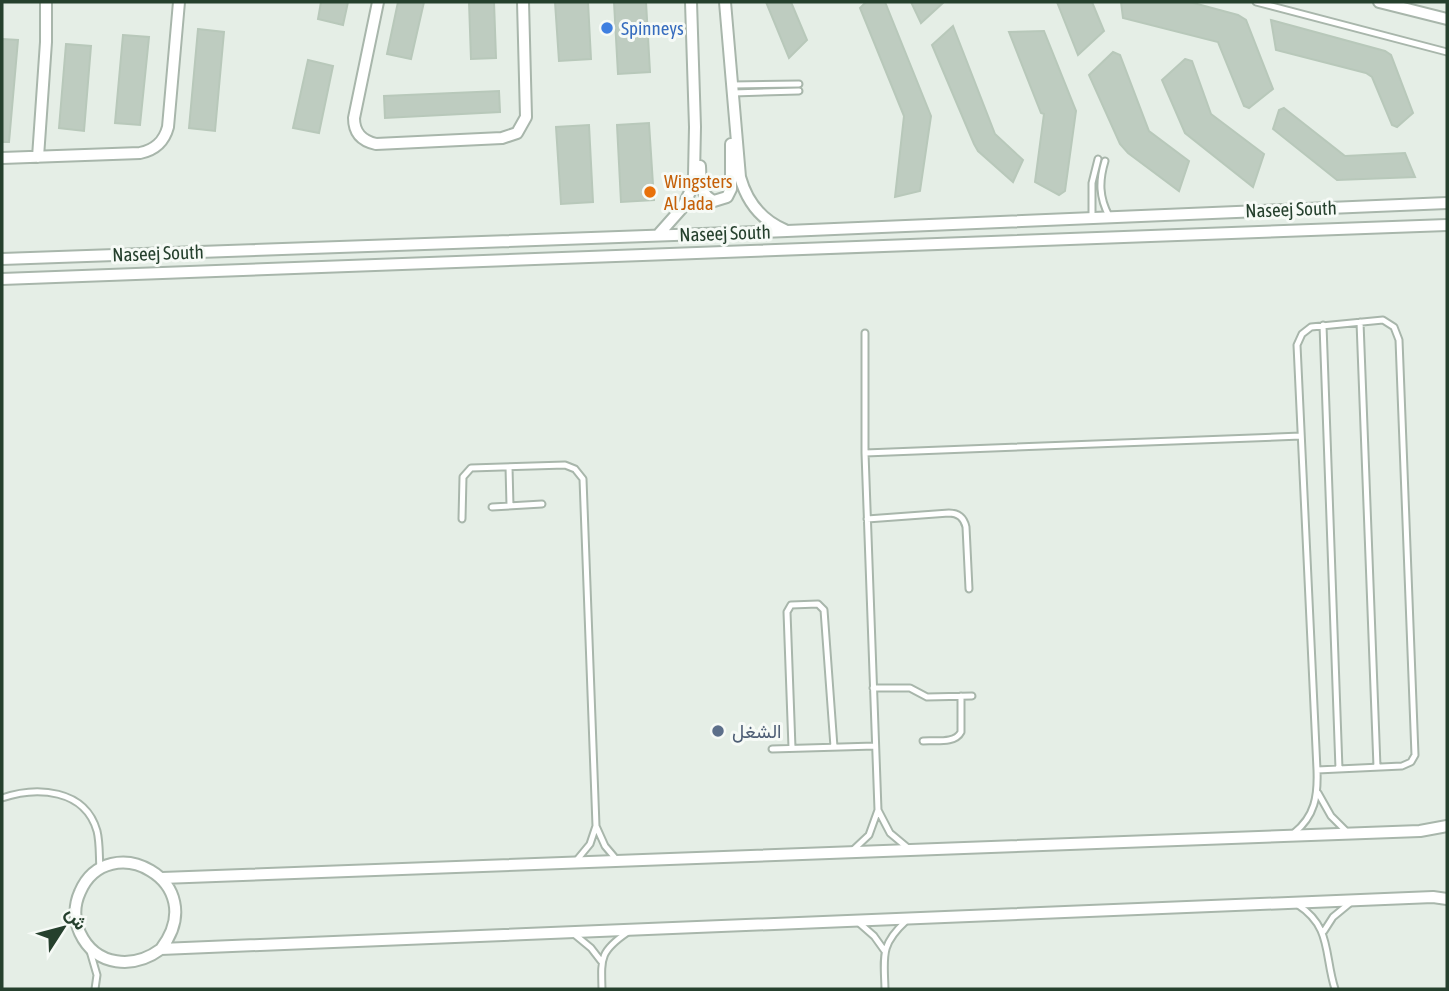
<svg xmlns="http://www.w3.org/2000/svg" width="1449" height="991" font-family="'Asap Condensed',Vazirmatn,sans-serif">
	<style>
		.building { fill: #beccc0; stroke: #b8c8ba; stroke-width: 2 }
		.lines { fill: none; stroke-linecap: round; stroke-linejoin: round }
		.service-casing { stroke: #a8b6ab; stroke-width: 9 }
		.minor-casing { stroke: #a8b6ab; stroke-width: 14 }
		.service { stroke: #fff; stroke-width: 5 }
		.minor { stroke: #fff; stroke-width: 10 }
		.shop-dot { fill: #3f7fe0; stroke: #f6faf6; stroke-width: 2.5 }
		.food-dot { fill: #e8710a; stroke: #f6faf6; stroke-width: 2.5 }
		.service-dot { fill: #5c6f8a; stroke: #f6faf6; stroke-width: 2.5 }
		.labels { text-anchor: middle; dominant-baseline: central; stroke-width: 6; stroke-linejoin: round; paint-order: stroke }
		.shop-label { font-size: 19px; fill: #366cbe; stroke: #f6faf6; text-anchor: start }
		.food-label { font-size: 19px; fill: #c56008; stroke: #f6faf6; text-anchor: start }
		.street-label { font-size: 19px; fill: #25402d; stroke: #f6faf6 }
		.service-label { font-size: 19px; fill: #4e5e75; stroke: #f6faf6; text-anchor: start }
	</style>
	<rect width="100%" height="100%" fill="#e5eee6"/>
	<path class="building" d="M321 2H348L343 25 318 19Z
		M398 2H424L411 59 387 54Z
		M469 2H494L496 58 471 59Z
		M555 2H588L591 59 559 61Z
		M614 2H646L650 72 618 74Z
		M766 2H791L807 40 789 58Z
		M866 2H885L931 116 920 191 895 197 904 116 860 8Z
		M911 2H944L921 23Z
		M1057 2H1092L1104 31 1078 55Z
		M1121 2H1190L1238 15 1246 20 1273 89 1249 108 1244 106 1218 42 1123 18Z
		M1271 20 1385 51 1391 55 1413 113 1397 127 1392 125 1372 77 1366 73 1276 50Z
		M953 26 995 134 1023 160 1013 182 978 151 974 144 932 45Z
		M198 29 224 32 215 131 189 128Z
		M1044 31 1076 111 1065 191 1059 195 1035 182 1044 114 1041 113 1009 32Z
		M123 35 149 37 140 125 115 123Z
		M2 39 18 40 9 142H2Z
		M66 44 91 46 84 131 59 128Z
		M1113 52 1120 55 1149 131 1189 161 1179 191 1128 153 1120 144 1089 75Z
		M1185 59 1192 61 1211 114 1264 154 1253 187 1185 133 1162 80Z
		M308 60 333 66 319 133 293 128Z
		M499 91 500 112 385 118 384 96Z
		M1284 108 1345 156 1405 153 1415 177 1337 180 1273 129 1279 110Z
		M649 123 654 200 621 202 617 125Z
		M589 125 593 202 561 204 556 127Z"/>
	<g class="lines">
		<g class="service-casing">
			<path id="service" d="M1256 2 1447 52
				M732 85 799 84
				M733 93 799 91
				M1105 161C1099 181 1099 197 1109 216
				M1092 217V183L1098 159
				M1360 322 1377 767
				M1323 325 1339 769
				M865 453 1301 436
				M509 467 510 506
				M492 507 542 504
				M462 519 463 477 471 468 565 465 575 469 583 479 596 826 590 844 576 861
				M867 519 949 513C959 513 964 518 966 527L969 589
				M873 688H910L927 697 972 696
				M923 741C935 740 955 744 961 732V696
				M792 748 787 612 791 605 818 604 824 610 834 747
				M772 749 875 746
				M1318 793 1331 816 1347 832
				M2 798C37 786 85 789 97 831 100 843 99 857 100 869
				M878 810 890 833 908 848
				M596 826 605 846 616 859
				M1294 833C1315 816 1318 796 1317 770L1297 345 1302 334 1311 327 1383 320 1394 327 1399 340 1415 755 1411 762 1402 766 1317 770
				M853 850 869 835 878 810 865 453V333
				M1298 905C1332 927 1324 955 1335 989
				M858 922 874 936 884 950
				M1324 931 1333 917 1350 903
				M574 934 591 948 601 961
				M90 951 97 975 95 989
				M602 989C601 958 600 951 628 932
				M885 989C884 956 880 945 906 921"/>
		</g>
		<g class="minor-casing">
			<path id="minor" d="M378 2 354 118C354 133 362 141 376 144L502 138 517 133 526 117 523 2
				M725 2 740 177C747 202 761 220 785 230
				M1379 2 1447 19
				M38 157 46 42V2
				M2 158 140 153C155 150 164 142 168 127L179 2
				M700 166C701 180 698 194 714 201L727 197 731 189V144
				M658 235 682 208 690 192 694 175 695 127 691 2
				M2 259 787 231 1447 203
				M2 279 1447 225
				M162 878 1420 831 1447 826
				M161 949C213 881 108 827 80 892 74 905 74 920 80 933 96 967 134 969 161 949L1433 897 1447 899"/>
		</g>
		<use href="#service" class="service"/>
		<use href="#minor" class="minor"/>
	</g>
	<circle class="shop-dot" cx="607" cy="28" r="7"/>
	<circle class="food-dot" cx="650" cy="192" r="7"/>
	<circle class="service-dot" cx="718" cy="731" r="7"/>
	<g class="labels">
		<g class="shop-label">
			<text x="621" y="28">Spinneys</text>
		</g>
		<g class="food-label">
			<text x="664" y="181">Wingsters<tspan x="664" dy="22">Al Jada</tspan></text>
		</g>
		<g class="street-label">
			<text transform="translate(1291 209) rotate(-2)">Naseej South</text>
			<text transform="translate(725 233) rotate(-2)">Naseej South</text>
			<text transform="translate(158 253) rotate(-2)">Naseej South</text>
		</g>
		<g class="service-label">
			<text x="732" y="731">الشغل</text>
		</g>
	</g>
	<rect width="1449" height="991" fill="none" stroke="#25402d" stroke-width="7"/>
	<g transform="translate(63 928) rotate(54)" stroke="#f6faf6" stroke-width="5" paint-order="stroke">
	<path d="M0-5L12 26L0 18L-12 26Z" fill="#25402d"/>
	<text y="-10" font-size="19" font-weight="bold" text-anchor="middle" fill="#25402d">ش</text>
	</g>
</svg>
